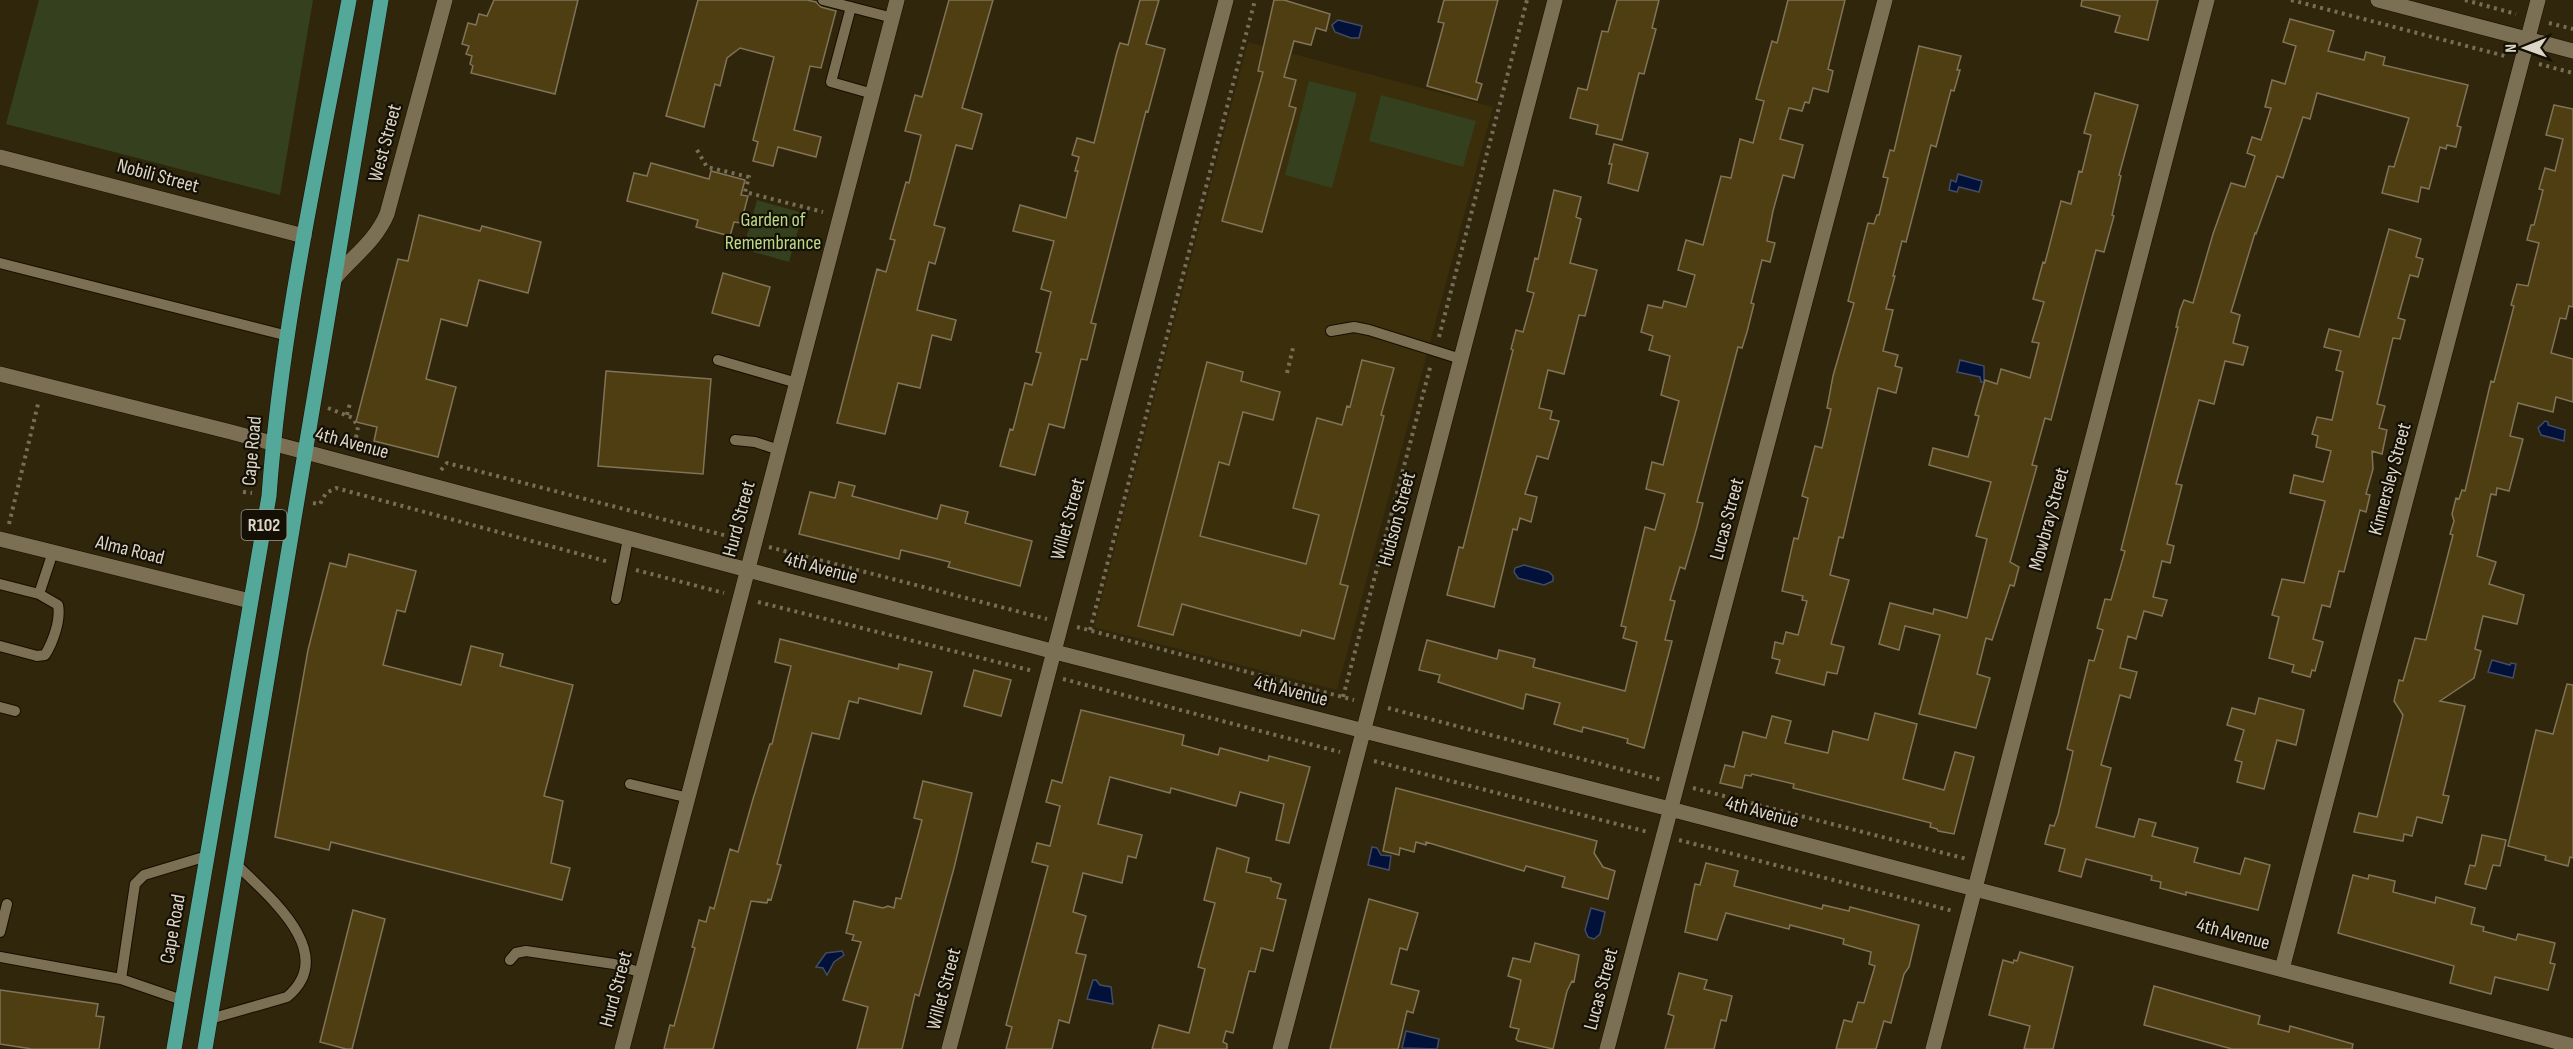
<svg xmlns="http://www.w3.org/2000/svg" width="2573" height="1049" font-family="'Sofia Sans Condensed',sans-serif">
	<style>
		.built { fill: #3b2e0b }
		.green { fill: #34401e }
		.water { fill: #021139; stroke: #444c64; stroke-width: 1.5 }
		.building { fill: #4f3e12; stroke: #807458; stroke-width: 1.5 }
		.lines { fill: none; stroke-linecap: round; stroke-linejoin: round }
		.lane-casing { stroke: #180e00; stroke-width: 12 }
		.street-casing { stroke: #180e00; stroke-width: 16 }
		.secondary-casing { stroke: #180e00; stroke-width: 16 }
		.primary-casing { stroke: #180e00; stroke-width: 16 }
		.path { stroke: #776e58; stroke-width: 4; stroke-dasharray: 3 4.5; stroke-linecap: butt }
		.lane { stroke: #7c7054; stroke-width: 10 }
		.street { stroke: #7c7054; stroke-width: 15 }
		.secondary { stroke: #7c7054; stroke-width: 15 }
		.primary { stroke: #53a89a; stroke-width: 15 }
		.labels { text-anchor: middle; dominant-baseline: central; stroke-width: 4.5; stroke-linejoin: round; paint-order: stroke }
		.shield { fill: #141005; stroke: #a19b8d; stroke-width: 1.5 }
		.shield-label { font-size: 18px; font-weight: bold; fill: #ddd6c7 }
		.street-label { font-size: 20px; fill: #ddd6c7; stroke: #141005 }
		.park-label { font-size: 20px; fill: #bcdb89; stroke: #141005 }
	</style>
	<rect width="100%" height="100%" fill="#30260c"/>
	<path class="built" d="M1248 42 1493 107 1337 690 1094 627Z"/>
	<path class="green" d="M39 0H313L280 195 6 124Z
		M1309 81 1357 93 1332 188 1285 175Z
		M1381 95 1476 121 1463 167 1369 141Z
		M757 200 803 213 789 262 743 249Z"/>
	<path class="water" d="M1338 20 1362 26 1359 38H1351L1335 32 1332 25Z
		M1958 174 1982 181 1979 192 1959 187 1957 192 1949 190 1951 180 1956 182Z
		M1960 360 1984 366V382H1981L1980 377 1957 372Z
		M2545 421 2548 422V425L2565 430 2564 441 2541 435 2538 428Z
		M1524 565 1549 572 1553 576V581L1544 585 1518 578 1514 572 1515 568Z
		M2492 660 2510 665 2511 663 2516 664 2513 678 2488 672Z
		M1372 847 1377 848 1381 855 1391 856 1389 870 1368 865Z
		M1591 908 1605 912 1600 934 1594 939 1588 937 1585 930Z
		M842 951 844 955 834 962 827 975 823 968 816 967 826 953Z
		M1093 980H1096L1100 985 1111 987 1113 1004 1087 999Z
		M1406 1031 1439 1039 1437 1049 1402 1048Z"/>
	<path class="building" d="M494 0H578L555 94 471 73 473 66 470 64 472 56 466 54 469 46 462 44 468 23 476 25 479 14 487 16Z
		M698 0H807L816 2 821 7 836 11 821 68 810 66 794 130 821 137 816 157 778 147 773 166 753 161 758 142 753 140 774 57 740 48 727 58 720 86 715 84 704 127 666 116Z
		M949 0H993L962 108 982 114 972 149 956 145 934 225 945 228 935 264 929 262 917 310 956 320 951 340 932 335 920 388 898 383 885 434 837 423 877 269 886 272 895 240 890 239 906 182 909 183 921 135 905 131 915 95 922 97Z
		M1140 0H1159L1146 44 1165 49 1148 112 1146 111 1091 323 1096 324 1087 360 1081 359 1064 428 1049 424 1035 475 1000 466 1010 429 1013 430 1025 383 1032 385 1041 353 1036 352 1051 292 1041 289 1054 241 1013 231 1020 205 1066 218 1078 171H1075L1079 157 1072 155 1077 138 1094 143 1117 52 1120 43 1128 45Z
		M1274 0H1284L1330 14 1326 31 1316 28 1311 45 1294 41 1284 77 1296 80 1289 106 1296 108 1262 232 1222 221 1263 72 1258 71Z
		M1444 0H1498L1476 82 1482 84 1477 100 1427 86 1444 23 1438 22Z
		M1617 0H1659L1652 28 1656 29 1644 74 1639 73 1622 140 1596 134 1598 125 1570 118 1578 88 1587 90 1602 31 1608 32Z
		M1788 0H1845L1828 69 1833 71 1828 92 1813 88 1809 103 1805 102 1802 111 1789 108 1780 139 1803 145 1794 178 1783 175 1773 211 1767 241 1775 243 1770 262 1762 260 1751 303 1754 304 1747 332 1742 348 1738 347 1697 502 1703 503 1697 527 1685 569 1680 567 1670 600 1675 601 1665 640 1672 641 1644 748 1627 743 1628 739 1583 727 1582 732 1554 724 1560 703 1526 694 1523 709 1438 682 1440 675 1419 670 1427 640 1497 659 1499 650 1535 659 1533 667 1625 691 1637 642 1623 638 1626 627 1621 626 1645 527 1655 530 1665 494 1646 489 1652 462 1663 465 1679 401 1661 395 1670 356 1649 350 1653 336 1641 332 1648 305 1662 308 1664 301 1686 307 1695 275 1678 270 1686 240 1703 245 1721 176 1731 178 1740 139 1753 143 1764 101 1756 99 1772 41 1777 43Z
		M2082 0H2158L2148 40 2115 32 2120 16 2081 6Z
		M2290 19 2334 31 2328 51 2364 60 2366 52 2385 57 2383 65 2468 85 2457 126 2461 127 2456 147 2447 145 2446 149 2440 147 2429 189 2421 187 2418 202 2382 193 2389 166 2394 167 2409 118 2317 93 2310 119 2303 117 2283 178 2277 176 2256 234 2255 233 2231 312 2240 315 2233 343 2248 347 2243 365 2225 361 2214 404 2199 400 2176 484 2182 485 2167 544 2174 546 2170 563 2162 561 2153 597 2167 600 2162 616 2144 611 2136 639 2128 636 2120 668 2137 672 2130 698 2120 695 2101 765 2111 768 2096 827 2134 837 2139 819 2156 823 2152 836 2198 848 2194 862 2240 874 2245 858 2270 865 2258 910 2186 892V895L2160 888 2161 882 2151 880 2152 876 2086 859 2081 877 2059 871 2065 849 2045 844 2050 825 2054 826 2058 815 2069 769 2073 751 2067 749 2089 660 2094 661 2103 630 2097 628 2105 599 2111 600 2125 551 2121 550 2178 327H2176L2180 310 2184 300 2193 303 2213 234 2231 183 2245 187 2255 156 2247 153 2252 137 2261 140 2271 108 2265 107 2272 80 2285 84 2296 46 2283 42Z
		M1919 46 1961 56 1957 70H1960L1954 91 1951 90 1936 147 1931 145 1906 242 1902 241 1893 276H1895L1886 309 1893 310 1883 351 1898 355 1895 366 1902 368 1896 393 1878 388 1843 538 1839 537 1830 575 1849 580 1831 644 1844 647 1837 674 1827 672 1824 685 1776 673 1780 660 1772 658 1775 642 1783 644 1786 632 1798 635 1807 601 1802 600 1803 596 1782 591 1794 538 1798 539 1808 498 1802 496 1815 446 1822 448 1831 409 1827 408 1833 376 1854 303 1848 301 1868 223 1874 224 1877 215H1879L1888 178 1883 177 1890 150 1894 151Z
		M2095 93 2138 105 2119 175 2121 176 2112 215 2114 216 2104 252 2096 250 2051 420 2045 418 2032 465 2037 466 2010 562 2019 567 2014 586 2010 585 1992 640 1986 638 1977 674 1990 678 1976 728 1919 714 1940 635 1905 626 1899 650 1879 644 1890 603 1933 614 1934 609 1967 618 1987 539 1976 536 1991 482 1929 465 1933 448 1968 457 1979 416 1975 415 1985 380 1997 384 2001 369 2030 378 2039 343 2032 342 2044 302 2033 299 2043 262 2045 263 2061 201 2071 204 2079 171 2082 172 2091 135 2084 133Z
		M2554 105 2573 109V307L2569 306 2566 319 2560 318 2551 353 2573 359V402L2556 397 2553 412 2518 403 2510 436 2523 439 2509 491 2497 488 2496 495 2491 494 2477 556 2496 562 2489 584 2524 595 2517 624 2483 616 2475 649 2481 651 2474 678 2440 701 2465 706 2443 795 2449 796 2442 823 2417 817 2412 836 2404 834 2403 841 2354 832 2359 813 2377 817 2403 715 2394 701 2399 680 2403 681 2415 638 2426 640 2453 535 2450 534 2454 521 2452 514 2456 498 2459 499 2462 490 2465 491 2491 381 2494 382 2514 306 2511 305 2517 284 2528 286 2539 243 2527 240 2531 225H2534L2543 190 2539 189 2545 168 2555 171 2563 139 2546 135Z
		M1614 144 1648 153 1638 191 1608 183 1612 164H1609Z
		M651 163 709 179 711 171 745 180 741 195 748 196 741 223 734 222 730 236 696 227 698 220 627 201 634 173 647 176Z
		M1554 190 1581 197 1576 217 1581 219 1570 263 1597 270 1585 316 1579 315 1564 374 1548 370 1539 408 1552 411 1550 419 1559 421 1548 459 1537 456 1525 494 1537 497 1531 522 1520 518 1517 530 1513 529 1494 607 1447 595 1459 547 1463 548 1513 350 1511 349 1516 330 1523 332 1534 293 1527 291 1535 258 1538 259Z
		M419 215 480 231 482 226 541 242 528 293 479 280 467 326 441 319 426 379 456 387 438 457 374 441 377 427 356 422 398 259 408 261Z
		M2389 229 2421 239 2416 257 2423 259 2418 277 2410 275 2398 318 2405 320 2400 339 2393 338 2377 404 2385 406 2379 428 2387 430 2382 454 2372 451 2373 469 2366 494 2370 495 2366 512 2360 510 2344 572 2339 571 2330 607 2322 605 2313 639 2323 642 2315 671 2312 670 2310 677 2292 672 2294 665 2269 658 2279 617 2272 615 2282 579 2304 583 2325 501 2290 493 2294 475 2323 482 2331 451 2316 447 2318 436 2312 434 2317 417 2332 420 2343 372 2336 370 2341 351 2324 347 2329 329 2359 337Z
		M723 273 770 287 759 326 712 313Z
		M1362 360 1394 368 1381 415 1384 416 1340 584 1348 586 1334 639 1302 630 1300 636 1182 604 1173 635 1138 626 1207 362 1243 372 1241 381 1280 392 1273 420 1243 412 1229 465 1219 462 1200 536 1306 564 1319 515 1293 508 1317 418 1342 425 1347 406 1350 407Z
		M606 371 711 379 703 474 598 466Z
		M839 482 855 486 852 496 937 519 941 505 968 512 965 523 1032 541 1020 586 948 567 950 562 901 550 899 559 799 534 810 492 835 498Z
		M349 554 416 571 405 612 397 610 383 665 461 685 471 646 503 654 500 666 573 685 544 796 563 801 551 863 570 868 562 900 331 842 329 850 275 837 308 650 330 563 346 567Z
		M780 639 898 669 899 664 932 672 921 714 859 698 858 703 849 701 839 739 812 733 777 864 781 865 771 900 768 899 767 903 751 901 713 1049H664L670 1025 674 1026 695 948 692 947 699 920 706 922 710 907 714 909 730 849 738 852 753 799 770 744H772L791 666 775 662Z
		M974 670 1011 680 1001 716 964 706Z
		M2567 684 2573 685V858L2570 857 2568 866 2545 860 2546 856 2508 846 2536 730 2553 734Z
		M2259 698 2304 710 2296 745 2277 740 2264 789 2237 782 2242 762 2235 760 2244 730 2227 725 2232 708 2255 714Z
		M1081 710 1184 735 1182 745 1218 755 1220 748 1268 761 1269 756 1310 767 1289 843 1276 840 1284 804 1240 792 1236 806 1171 788 1170 793 1110 777 1098 824 1142 835 1136 858 1128 856 1122 883 1083 873 1073 912 1086 916 1076 953 1086 955 1069 1023 1059 1020 1052 1049H1006L1012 1027 1006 1025 1048 866 1032 862 1037 843 1050 846 1060 806 1046 802 1052 780 1062 783Z
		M1875 713 1917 724 1903 779 1944 790 1955 752 1974 757 1954 834 1938 831 1937 829 1930 827 1931 823 1793 788 1794 784 1752 774 1751 776 1745 775 1742 788 1720 783 1725 765 1734 767 1743 732 1766 738 1772 716 1791 721 1785 743 1828 753 1833 731 1868 740Z
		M923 781 972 793 954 868 919 996 915 994 902 1049H857L868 1007 843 1000 861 942 852 940 854 935 846 933 854 901 883 908 888 906 894 908 896 898 901 899 922 820 914 818Z
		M1396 788 1597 841 1594 853 1603 867 1615 871 1608 899 1562 887 1565 877 1526 866 1524 871 1426 842V845L1416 842 1414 852 1400 848 1399 855 1383 851Z
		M2482 835 2506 840 2500 866 2493 865 2486 889 2465 884 2470 865 2475 866Z
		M1217 848 1249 858 1246 872 1271 878V881L1281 884 1277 898 1286 900 1273 951 1261 948 1255 972 1249 971 1233 1033 1226 1031 1223 1042 1227 1044V1049H1152L1159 1025 1189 1033 1205 969 1198 967 1215 903 1204 900Z
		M1706 863 1738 871 1734 886 1822 909 1823 905 1849 911 1850 907 1919 925 1909 967 1904 974 1891 1023 1884 1021 1876 1049H1836L1844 1020 1852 1022 1858 1002 1864 1003 1875 966 1869 964 1871 952 1843 944 1844 939 1790 925 1789 929 1726 913 1717 940 1685 932 1695 884 1700 885Z
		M2353 875 2368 879 2369 875 2395 881 2393 892 2435 903 2436 897 2475 908 2471 924 2484 927 2483 931 2516 940 2518 934 2555 943 2550 963 2555 964 2548 990 2495 977 2491 994 2450 983 2454 966 2338 933Z
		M1369 899 1418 913 1407 950 1400 948 1391 984 1419 991 1413 1013 1407 1011 1398 1049H1330Z
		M353 910 385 919 352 1049H346L320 1042Z
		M1535 943 1579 955 1574 982 1572 981 1567 991 1553 1049 1518 1041 1516 1039 1519 1029 1510 1027 1521 980 1508 976 1513 958 1530 962Z
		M2020 952 2073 967 2053 1049H2024L2030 1026 1989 1015 2003 960 2013 963 2014 960 2017 961Z
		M1679 973 1707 980 1704 989 1732 996 1726 1021 1721 1020 1714 1049H1665L1674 1016 1668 1014Z
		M2154 986 2260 1016 2258 1024 2289 1032 2290 1026 2353 1044 2352 1049H2232L2144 1025Z
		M0 990 98 1004 96 1016 104 1017 99 1049H32L0 1044Z"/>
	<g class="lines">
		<g class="lane-casing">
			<path id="lane" d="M823 0 893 18
				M851 7 831 82 873 94
				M0 263 288 336
				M1331 331 1354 327 1369 330 1461 359
				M718 360 797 383
				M735 440 755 442 779 450
				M0 584 39 594 53 552
				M616 599 628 539
				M0 646 37 656 45 655C53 642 61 620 58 605L39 594
				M0 707 15 711
				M630 784 689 798
				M0 932 7 904
				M0 957 121 979
				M510 960 516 953 526 951 614 964 642 973
				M182 1000 121 979 135 884 144 875 207 856
				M210 1019 287 997C340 953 267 895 236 864"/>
		</g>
		<g class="street-casing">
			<path id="street" d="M0 157 304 236
				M334 279C353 256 375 242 387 214L445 0
				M0 374 231 432 1055 652 1670 809 2573 1046
				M0 539 250 601
				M2282 969 2538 0
				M622 1049 897 0
				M949 1049 1226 0
				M1280 1049 1555 0
				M1607 1049 1885 0
				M1933 1049 2207 0"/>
		</g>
		<g class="secondary-casing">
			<path id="secondary" d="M2378 0 2573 51"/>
		</g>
		<g class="primary-casing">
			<path id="primary" d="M174 1049 269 496C281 329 318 164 349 0
				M205 1049 381 0"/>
		</g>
		<path class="path" d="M2291 0 2505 56
			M2465 0 2516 14
			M2549 23 2573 29
			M2539 64 2573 73
			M697 150 707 167 749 177 745 192 823 212
			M1439 337 1527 0
			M1287 373 1293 348
			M328 408 353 418 358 427 354 448
			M347 415 350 403
			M441 470 447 463 739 539
			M243 492 252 493
			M313 503 320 504 326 493 336 488 609 562
			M9 524 39 400
			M769 547 1047 619
			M636 570 724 593
			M758 602 1033 671
			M1077 627 1354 700
			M1090 630 1255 0
			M1063 679 1340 752
			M1343 697 1431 364
			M1388 708 1662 780
			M1374 761 1648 832
			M1693 788 1967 859
			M1679 840 1953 911"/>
		<use href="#lane" class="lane"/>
		<use href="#street" class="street"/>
		<use href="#secondary" class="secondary"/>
		<use href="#primary" class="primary"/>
	</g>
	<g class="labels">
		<rect class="shield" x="241.5" y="510" width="45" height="30" rx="4.5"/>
		<g class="shield-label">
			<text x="264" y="525">R102</text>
		</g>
		<g class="street-label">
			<text transform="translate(385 143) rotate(-75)">West Street</text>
			<text transform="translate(158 176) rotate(15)">Nobili Street</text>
			<text transform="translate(352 443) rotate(15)">4th Avenue</text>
			<text transform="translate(252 451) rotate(-85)">Cape Road</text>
			<text transform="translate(2390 479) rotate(-75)">Kinnersley Street</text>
			<text transform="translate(739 519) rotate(-75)">Hurd Street</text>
			<text transform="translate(1068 519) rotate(-75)">Willet Street</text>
			<text transform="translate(1397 519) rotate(-75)">Hudson Street</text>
			<text transform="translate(1727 519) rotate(-75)">Lucas Street</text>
			<text transform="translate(2049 519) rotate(-75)">Mowbray Street</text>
			<text transform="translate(130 550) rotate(14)">Alma Road</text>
			<text transform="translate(821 568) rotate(15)">4th Avenue</text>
			<text transform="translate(1291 691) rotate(14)">4th Avenue</text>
			<text transform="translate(1762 812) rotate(15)">4th Avenue</text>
			<text transform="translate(173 929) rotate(-80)">Cape Road</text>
			<text transform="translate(2233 934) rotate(15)">4th Avenue</text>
			<text transform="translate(616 989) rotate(-75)">Hurd Street</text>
			<text transform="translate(944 989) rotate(-75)">Willet Street</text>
			<text transform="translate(1601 989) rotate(-75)">Lucas Street</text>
		</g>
		<g class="park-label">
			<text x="773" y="220">Garden of<tspan x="773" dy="23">Remembrance</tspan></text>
		</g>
	</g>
	<g transform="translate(2525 48) rotate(269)" stroke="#141005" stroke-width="4.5" paint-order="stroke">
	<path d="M0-4.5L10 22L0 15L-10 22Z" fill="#ddd6c7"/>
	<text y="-9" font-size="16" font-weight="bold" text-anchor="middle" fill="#ddd6c7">N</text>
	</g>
</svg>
